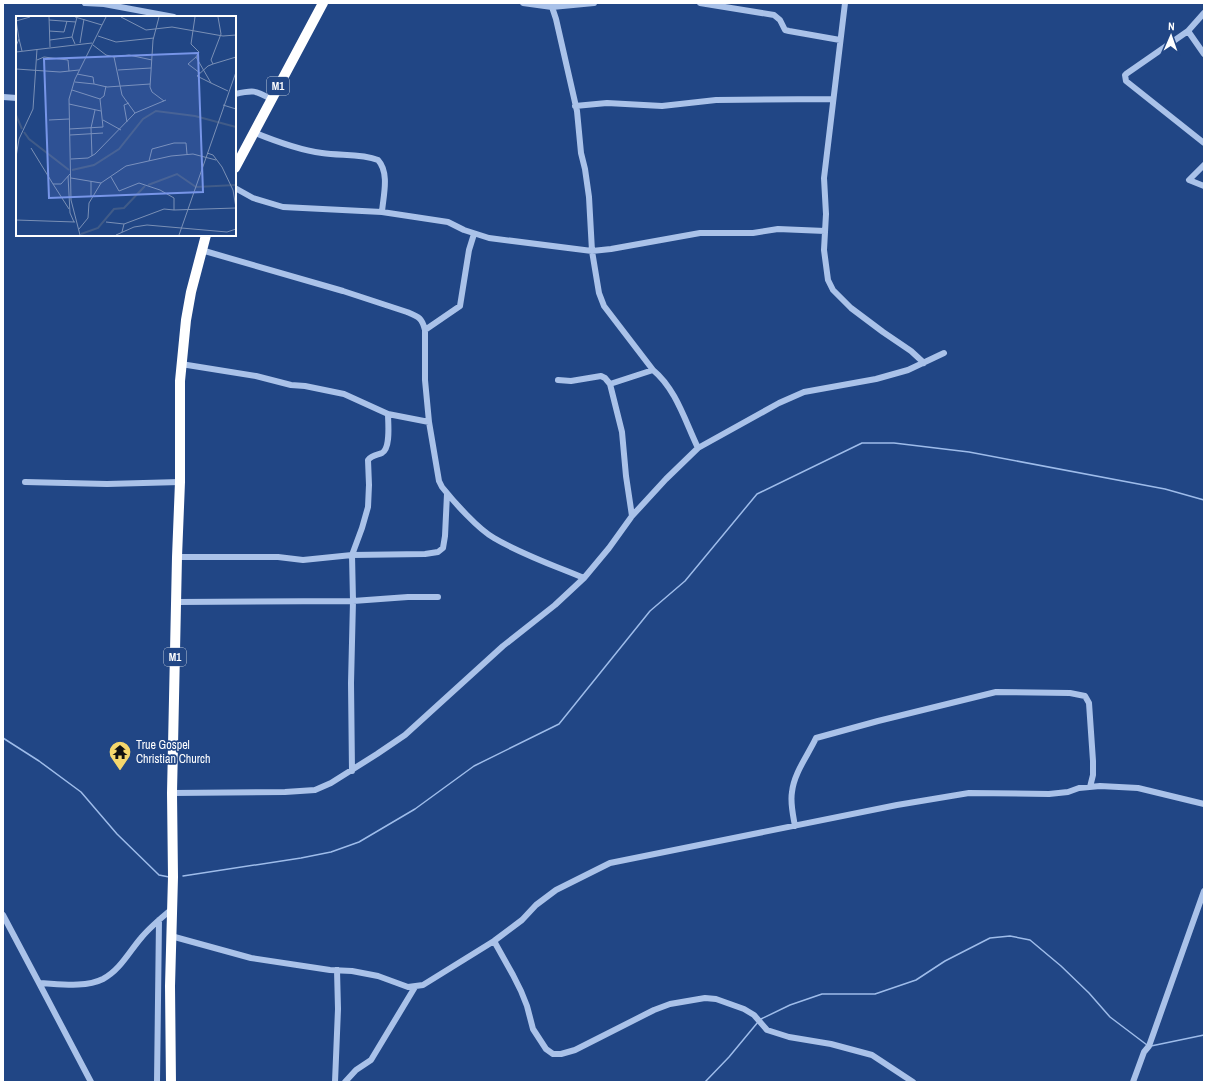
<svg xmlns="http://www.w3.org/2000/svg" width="1207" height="1085" font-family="'Archivo Narrow',sans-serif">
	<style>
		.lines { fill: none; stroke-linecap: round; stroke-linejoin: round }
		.stream { stroke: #9ebcea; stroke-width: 1.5 }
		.minor { stroke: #aac2e9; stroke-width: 6 }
		.highway { stroke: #fff; stroke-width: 10 }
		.labels { text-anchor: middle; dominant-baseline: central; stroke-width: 3.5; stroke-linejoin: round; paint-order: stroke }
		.shield { fill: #214685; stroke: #bcc8da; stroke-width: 1 }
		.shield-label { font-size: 11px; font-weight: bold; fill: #fff }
		.poi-label { font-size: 12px; fill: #fff; stroke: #214685; text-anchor: start }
		.inset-river { fill: none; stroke: #405b88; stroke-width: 2 }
		.inset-road { fill: none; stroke: #7a90b6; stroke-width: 1 }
		.view { fill: #7795e8; fill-opacity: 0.15; stroke: #7795e8; stroke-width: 2 }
		.inset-edge { fill: none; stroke: #fff; stroke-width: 2 }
	</style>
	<rect width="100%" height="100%" fill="#214685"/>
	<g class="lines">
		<path class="stream" d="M3 738 39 761 81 792 117 834 159 875 169 877
			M183 876 301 858 331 852 359 842 415 809 474 766 559 724 650 611 685 581 757 494 862 443H894L969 452 1165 489 1204 500
			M761 1019 790 1005 822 994H875L916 980 945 961 990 938 1010 936 1030 940 1061 966 1089 993 1110 1017 1147 1045
			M1151 1046 1204 1035
			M705 1082 729 1057 758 1022"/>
		<path class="minor" d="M85 3 104 4 174 17
			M700 3 774 15 780 20 785 30 789 31 840 40
			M845 3 824 178 826 214 824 250 828 280 833 290 851 308 883 332 911 351 924 363
			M552 7 594 3
			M1204 13 1188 31 1204 54
			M1188 31 1126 74 1125 75 1126 81 1204 143
			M235 94C253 90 255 90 271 99
			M3 97 17 98
			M575 106 607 103 662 106 716 100 833 99
			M253 132C275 141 299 150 322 153 340 156 361 153 378 160 390 173 383 197 382 212L448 222 464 230 489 238 592 251 611 249 700 233H753L778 229 825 231
			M1204 165 1189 180 1204 186
			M235 188 253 198 283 207 382 212
			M201 250 343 291 407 312C419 317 422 318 425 330L460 306 469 250 474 234
			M425 330V380L429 422 439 481 442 487C454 502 478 529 494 538 521 554 555 566 584 578
			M181 364 256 376 291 385 305 386 344 394 388 414 429 422
			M558 380 571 381 601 376 605 378 610 384
			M698 448 779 403 804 392 876 379 908 370 944 353
			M25 482 107 484 180 482
			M632 516 626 476 622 432 610 384 653 370
			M177 557H278L303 560 352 555 425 554 438 552 443 548 445 536 447 494
			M177 602 353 601 408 597H438
			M352 771 351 683 353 601 352 555 362 528 368 507 369 485 368 460C372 455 377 455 382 453 391 448 388 423 388 414
			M172 793 285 792 315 790 331 783 377 754 405 735 503 646 555 605 584 578 609 548 632 516 666 479 698 448C685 421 676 389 653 370L604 306 599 293 592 251 589 197 585 169 581 153 577 111 556 19 552 7 523 3
			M795 826C793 815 790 803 792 792 794 773 808 755 816 738L878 721 996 692 1070 693 1085 696 1089 703 1093 761V775L1090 787
			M3 915 39 983C60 984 85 988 103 979 120 970 129 952 141 938 150 927 161 918 172 909
			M171 936 251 958 330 970 352 971 378 976 408 987 423 985 494 941 522 920 536 905 556 890 610 863 897 805 969 793 1049 794 1068 792 1079 788 1100 786 1138 788 1204 804
			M494 941 513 975 521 991 527 1006 533 1029 546 1049 553 1054H561L575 1050 654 1010 670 1004 705 998 716 999 744 1009 754 1015 767 1030 789 1037 831 1044 872 1055 913 1082
			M39 983 91 1082
			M157 1082 159 920
			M335 1082 338 1009 337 970
			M345 1082 356 1070 371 1060 415 987
			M1133 1082 1144 1052 1149 1046 1204 891"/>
		<path class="highway" d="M235 168 323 3
			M171 1082 170 986 173 877 172 793 177 557 180 482V381L186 320 191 292 206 235"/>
	</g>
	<defs>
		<g id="temple-pin" transform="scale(1.15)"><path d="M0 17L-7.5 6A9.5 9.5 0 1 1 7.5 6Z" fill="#f5d76c" stroke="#214685"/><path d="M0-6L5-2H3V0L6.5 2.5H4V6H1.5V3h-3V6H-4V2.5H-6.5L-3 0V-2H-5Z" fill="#111"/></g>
	</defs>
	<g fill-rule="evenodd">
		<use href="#temple-pin" x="120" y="752"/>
	</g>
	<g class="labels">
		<g class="shield">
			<rect x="267" y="77" width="22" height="18" rx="3"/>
			<rect x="164" y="648" width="22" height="18" rx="3"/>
		</g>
		<g class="shield-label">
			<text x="278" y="86">M1</text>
			<text x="175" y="657">M1</text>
		</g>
		<g class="poi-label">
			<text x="136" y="745">True Gospel<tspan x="136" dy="14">Christian Church</tspan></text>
		</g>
	</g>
	<g transform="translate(16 16)">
		<rect width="220" height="220" fill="#214685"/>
		<path class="inset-river" d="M0 99 6 113M8 116 13 123 53 154M56 154 78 149 103 133 127 103 140 95 179 100 220 111M132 169 161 158 180 171 220 169M65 218 82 212 98 193 108 192 129 170"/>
		<path class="inset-road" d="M33 1 34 31M59 1 86 9M105 1 130 14 156 11 207 20 220 19M143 1 137 24 134 71 136 76 148 85M179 1 175 28 183 36 180 41 195 67 212 75M0 4 3 23 0 30M33 4 60 6M0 5 14 1M33 15 48 16 51 5M82 20 100 26 138 22M3 23 6 35M34 24 56 21M64 27 68 3M59 28 56 21 61 1M0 36 76 27M98 41 113 39 136 44M180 41 172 48 184 57M21 44 28 41 52 44 53 55M197 48 220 41M0 53 44 56 63 54M102 54 135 52M61 58 77 61 78 68 91 71 134 68M59 66 78 68M195 67 181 60 192 50 197 48 195 44 205 18 202 1M56 74 84 83 88 80 90 70M53 88 85 95M207 89 220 93M119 97 150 84M33 104 53 103M87 104 105 114M111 106 108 89 113 87M53 113 87 111 84 83M54 119 87 117M15 132 37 168H45L54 158M191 137 197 139 206 151 217 174 220 192M76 140 75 112 79 94M0 141 3 123 17 93 21 33M55 143 72 142 79 138 119 97 106 79 98 41 90 39 77 29M133 145 136 133 158 127H170L171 138M52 160 54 197 58 206M95 161 103 175 123 167 144 174 158 182V194L220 192M55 162 85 167 110 150 155 140 177 138 200 144M75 165V180M37 168 53 193M0 204 59 206M90 206 108 208 106 216M108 208 148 193 158 194M63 213 72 202 73 187 85 167M64 219 55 184 53 83 59 63 90 1M100 219 118 211 131 209 211 216 220 213M163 219 220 56"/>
		<path class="view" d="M182 37 187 176 33 182 28 43Z"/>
		<rect width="220" height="220" class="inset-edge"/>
	</g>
	<rect width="1207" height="1085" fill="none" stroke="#ffffff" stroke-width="8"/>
	<g transform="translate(1171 36) rotate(2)" stroke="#214685" stroke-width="3" paint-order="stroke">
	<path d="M0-3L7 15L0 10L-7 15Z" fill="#ffffff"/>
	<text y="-6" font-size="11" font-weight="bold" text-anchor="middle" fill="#ffffff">N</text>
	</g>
</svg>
